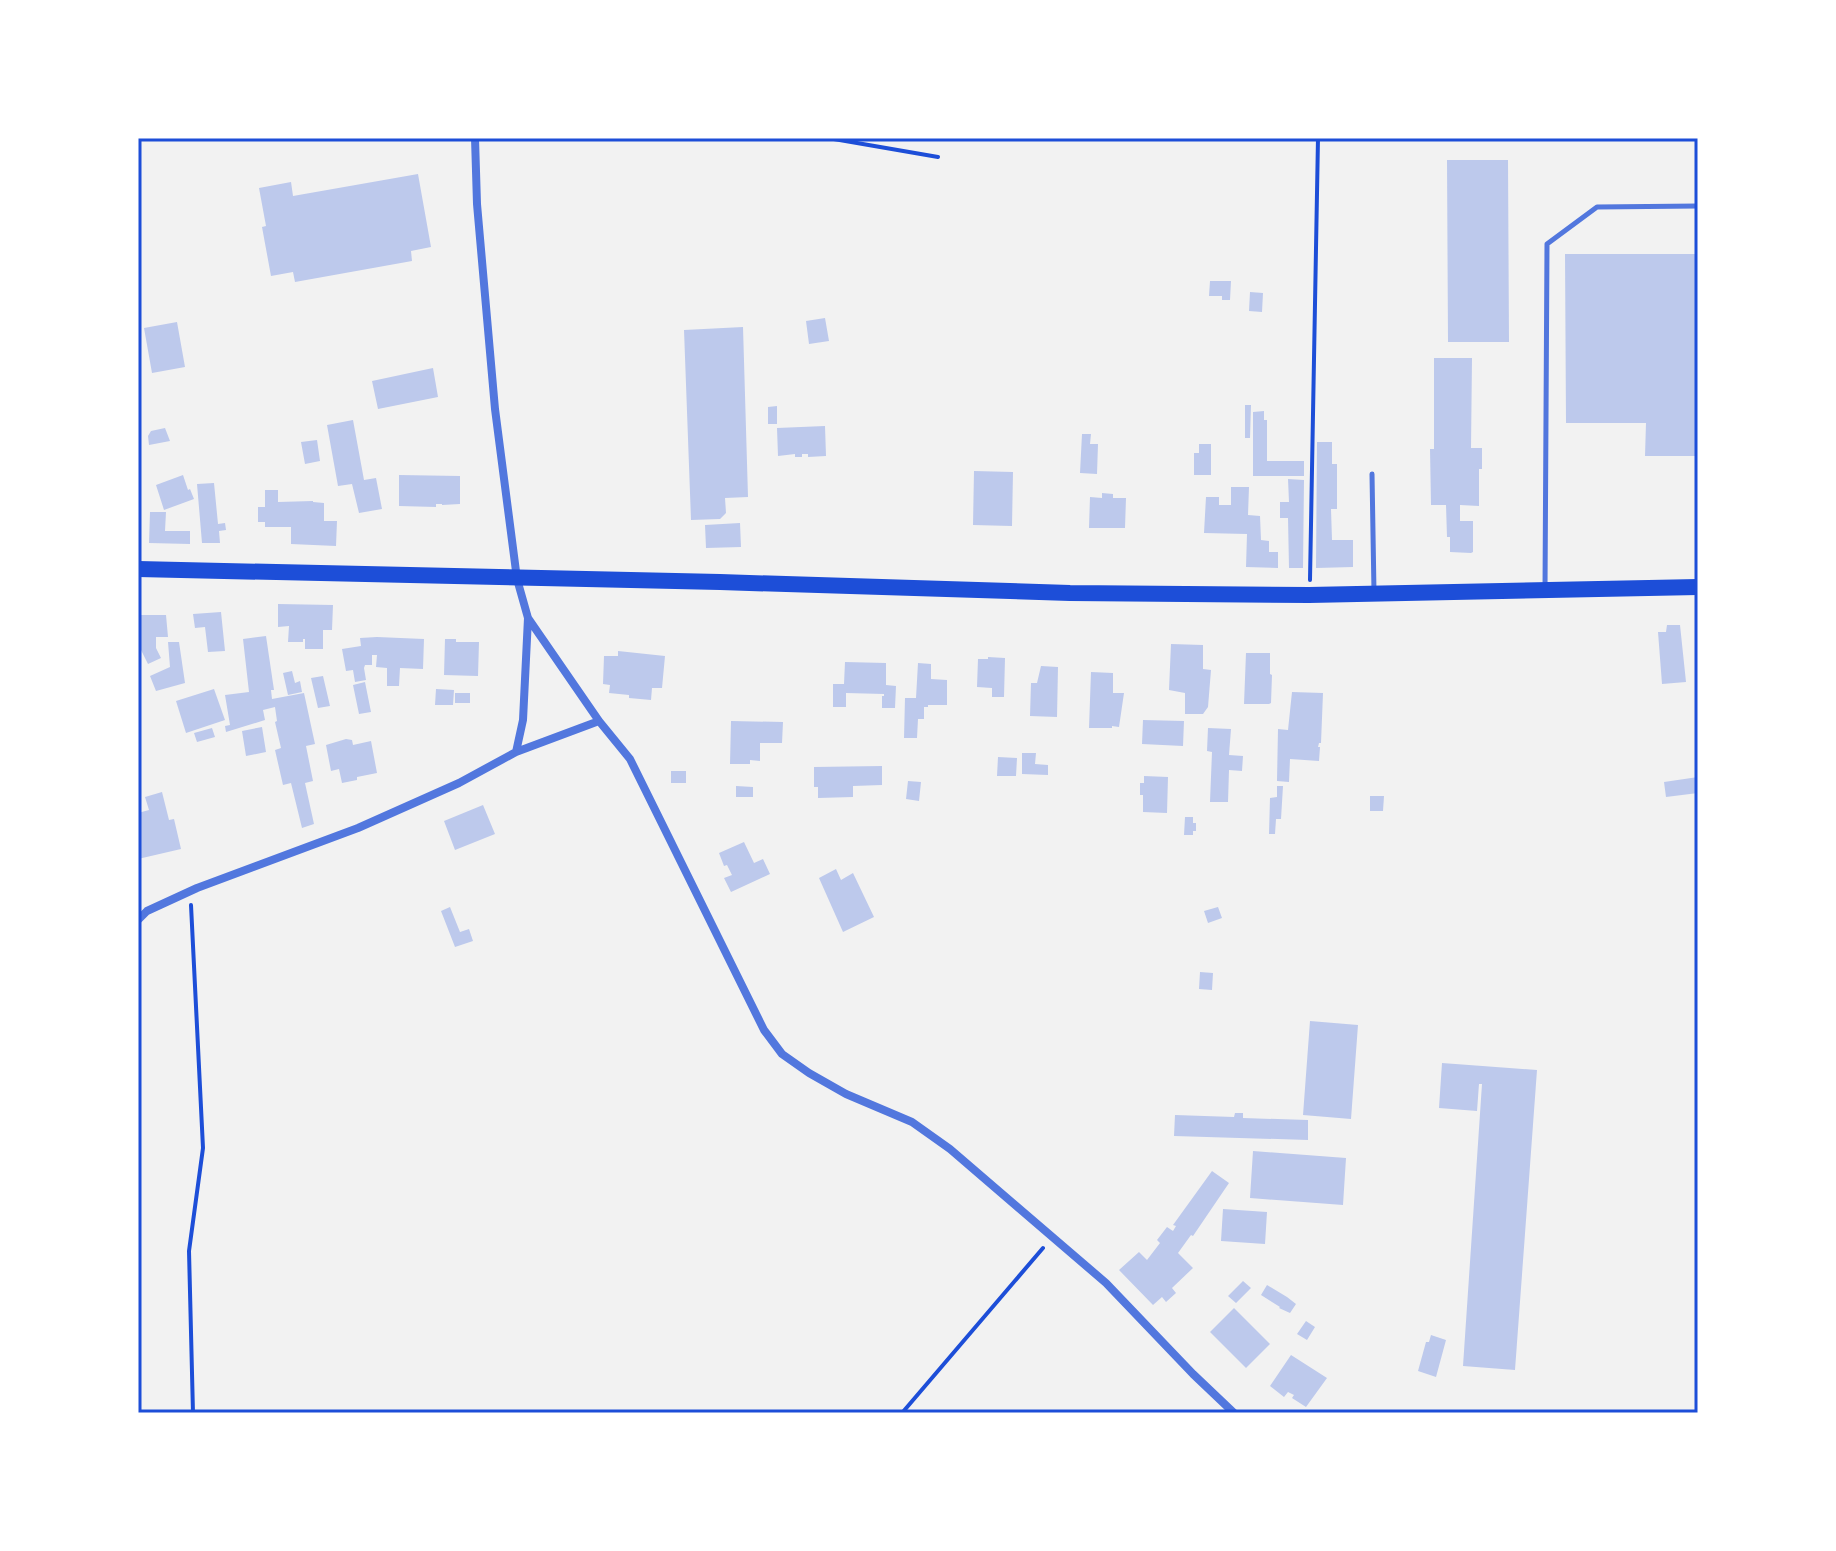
<svg xmlns="http://www.w3.org/2000/svg" width="1836" height="1551" font-family="Quicksand,sans-serif">
	<style>
		.building { fill: #bdc9ec }
		.lines { fill: none; stroke-linecap: round; stroke-linejoin: round }
		.path { stroke: #1d4ed8; stroke-width: 4 }
		.service { stroke: #5277de; stroke-width: 5 }
		.minor { stroke: #5277de; stroke-width: 8 }
		.secondary { stroke: #1d4ed8; stroke-width: 16 }
		.neatline { fill: none; stroke: #1d4ed8; stroke-width: 3 }
	</style>
	<rect width="100%" height="100%" fill="#f2f2f2"/>
	<path class="building" d="M1447 160H1508L1509 342H1448Z
		M418 174 431 247 411 251 412 261 295 282 293 272 271 276 262 227 266 226 259 188 291 182 293 196Z
		M1565 254H1698V456H1645L1646 423H1566Z
		M1210 281H1231L1230 300H1222V296H1209Z
		M1250 292 1263 293 1262 312 1249 311Z
		M825 318 829 341 809 344 806 321Z
		M177 322 185 367 152 373 144 328Z
		M743 327 748 497 725 498 726 513 720 519 691 520 684 330Z
		M1434 358H1472L1471 448H1482V469H1479V506L1460 505V521H1473V552L1471 553 1450 552V537H1447L1446 505H1431L1430 449H1434Z
		M433 368 438 397 378 409 372 381Z
		M1245 405H1251L1250 438H1245Z
		M777 406V424H768V407Z
		M1264 411V420H1267V461H1304V476H1253V412Z
		M353 420 364 480 376 478 382 509 359 513 352 484 338 486 327 425Z
		M825 426 826 456 808 457V454H802V457H795V454L778 456 777 428Z
		M165 428 170 441 149 445 148 436 151 431Z
		M1082 434H1091L1090 444H1098L1097 474 1080 473Z
		M317 440 320 461 305 464 301 442Z
		M1317 442H1332V464H1337V509H1331L1332 540H1353V567L1316 568Z
		M1199 444H1211V475H1194V453H1199Z
		M974 471 1013 472 1012 526 973 525Z
		M183 475 188 490 190 489 194 499 164 510 156 485Z
		M399 475 460 476V504L442 505V504H436V507L399 506Z
		M1288 479 1304 480 1303 568H1289L1288 518H1280V502H1289Z
		M214 483 218 524 225 523 226 530 219 531 220 543H202L197 484Z
		M1231 487H1249L1248 515 1260 516 1261 540 1269 541V552H1278V568L1246 567 1247 534 1204 533 1206 497H1219V505H1231Z
		M265 490H278V502L313 501V502L324 503V521H337L336 546 291 544V527H265V522H258V507H265Z
		M1102 493 1113 494V498H1126L1125 528H1089L1090 497 1102 498Z
		M150 512H166L165 531H190V544L149 543Z
		M740 523 741 547 706 548 705 525Z
		M278 604 333 605 332 630H323V649H305V639H303V642H288L289 626 278 627Z
		M221 612 225 651 208 652 205 627 195 628 193 614Z
		M140 615H166L168 637H156V648L161 658 148 664 139 646Z
		M1667 625H1680L1686 682 1662 684 1658 632H1666Z
		M266 636 274 690H271L272 699 304 693 315 744 306 746 313 781 305 783 314 824 302 828 291 783 283 785 275 750 281 748 275 722 277 721 275 707 263 710 265 720 226 732 225 726 230 725 225 695 249 692 243 639Z
		M377 637 424 639 423 669 400 668 399 686H387V668L376 667 377 655H372V665H365L364 668 366 680 355 682 353 670 346 671 342 649 361 646 360 638Z
		M445 639H456V642H479L478 676 444 675Z
		M168 642H179L185 683 156 691 150 676 170 667Z
		M1171 644 1203 645V669L1211 670 1208 707 1203 714H1185V693L1169 690Z
		M618 651 665 656 662 688H652L651 700 629 698V695L609 693 610 685 603 684 604 656H618Z
		M1246 653H1270V674L1272 675 1271 703 1269 704H1244Z
		M988 657 1005 658 1004 697H992V688L977 687 978 659H988Z
		M845 662 886 663V685L896 686 895 708H882V696H884V694L846 693V707H833V684H844Z
		M918 663 931 664V679L947 680V705H928V707H924V719H918L917 738H904L905 698H916Z
		M1041 666 1058 667 1057 717 1030 716 1031 683H1037Z
		M292 671 295 683 300 681 302 692 288 695 283 673Z
		M1091 672 1113 673V693H1124L1119 727 1112 726V728H1089Z
		M323 676 330 706 318 708 311 678Z
		M365 682 371 712 359 714 353 685Z
		M214 689 225 720 186 733 176 701Z
		M436 689 454 690 453 705H435Z
		M1292 692 1323 693 1321 743H1319L1318 747H1320L1319 761 1290 759 1289 782 1277 781 1278 729 1288 730Z
		M455 693H470V703H455Z
		M1143 720 1184 721 1183 746 1142 744Z
		M731 721 783 722 782 743H760V761L750 760V764H730Z
		M262 727 266 752 246 756 242 731Z
		M212 728 215 737 197 742 194 733Z
		M1208 728 1231 729 1229 755 1243 756 1242 771 1229 770 1228 802H1210L1212 752 1207 751Z
		M346 739 352 740 353 745 371 741 377 773 357 777V780L342 783 339 769 331 771 326 745Z
		M1022 753H1036L1035 764 1048 765V775L1022 774Z
		M998 757 1017 758 1016 776H997Z
		M882 766V785L853 786V797L818 798V787H814V767Z
		M671 771H686V783H671Z
		M1144 776 1168 777 1167 813 1143 812V795H1140V783H1144Z
		M1698 777V793L1666 797 1664 782Z
		M908 781 921 782 919 801 906 799Z
		M736 786 753 787V797H736Z
		M1277 786H1283L1281 819H1276L1275 834H1269L1270 798 1277 797Z
		M162 792 169 820 174 819 181 849 138 859V813L149 810 145 797Z
		M1370 796H1384L1383 811H1370Z
		M483 805 495 834 455 850 444 821Z
		M1185 817H1193V823H1196V831H1193V835H1184Z
		M744 842 754 863 763 859 770 874 731 892 724 878 732 875 727 865 724 866 719 853Z
		M836 869 841 880 853 873 874 917 843 932 819 878Z
		M450 907 460 932 469 929 473 941 455 947 441 911Z
		M1218 907 1222 918 1208 923 1204 911Z
		M1200 972 1213 973 1212 990 1199 989Z
		M1310 1021 1358 1025 1351 1119 1303 1115Z
		M1442 1063 1537 1070 1515 1370 1463 1366 1482 1084H1479L1477 1111 1439 1108Z
		M1235 1113H1243V1118L1308 1120V1140L1174 1136 1175 1115 1234 1117Z
		M1253 1151 1346 1158 1343 1205 1250 1198Z
		M1212 1171 1229 1183 1193 1236 1191 1235 1178 1253 1193 1268 1172 1288 1176 1293 1166 1302 1162 1297 1153 1305 1119 1270 1139 1252 1147 1260 1160 1243 1157 1240 1167 1227 1173 1231 1176 1226 1173 1225Z
		M1223 1209 1267 1212 1265 1244 1221 1241Z
		M1243 1281 1251 1288 1236 1303 1228 1296Z
		M1267 1285 1287 1297 1296 1304 1290 1313 1279 1308 1280 1307 1261 1295Z
		M1234 1308 1270 1344 1246 1368 1210 1332Z
		M1306 1321 1315 1327 1307 1340 1297 1334Z
		M1431 1335 1446 1340 1436 1377 1418 1371 1426 1342H1429Z
		M1291 1355 1327 1378 1306 1407 1292 1398 1294 1395 1288 1392 1284 1397 1270 1386Z"/>
	<g class="lines">
		<path class="path" d="M828 138 938 157
			M1310 580 1318 138
			M191 905 203 1148 189 1251 193 1413
			M902 1413 1043 1248"/>
		<path class="service" d="M1372 474 1374 592
			M1545 589 1547 244 1597 207 1698 206"/>
		<path class="minor" d="M475 138 477 204 495 409 517 579 528 618 599 721 630 759 764 1030 782 1054 809 1073 846 1094 912 1122 950 1149 1106 1283 1193 1374 1234 1413
			M516 752 523 720 528 618
			M138 920 147 911 197 888 358 828 459 783 516 752 599 721"/>
		<path class="secondary" d="M138 569 720 582 1070 593 1309 595 1698 587"/>
	</g>
	<rect width="1836" height="1551" fill="none" stroke="#ffffff" stroke-width="280"/>
	<rect x="140" y="140" width="1556" height="1271" class="neatline"/>
</svg>
